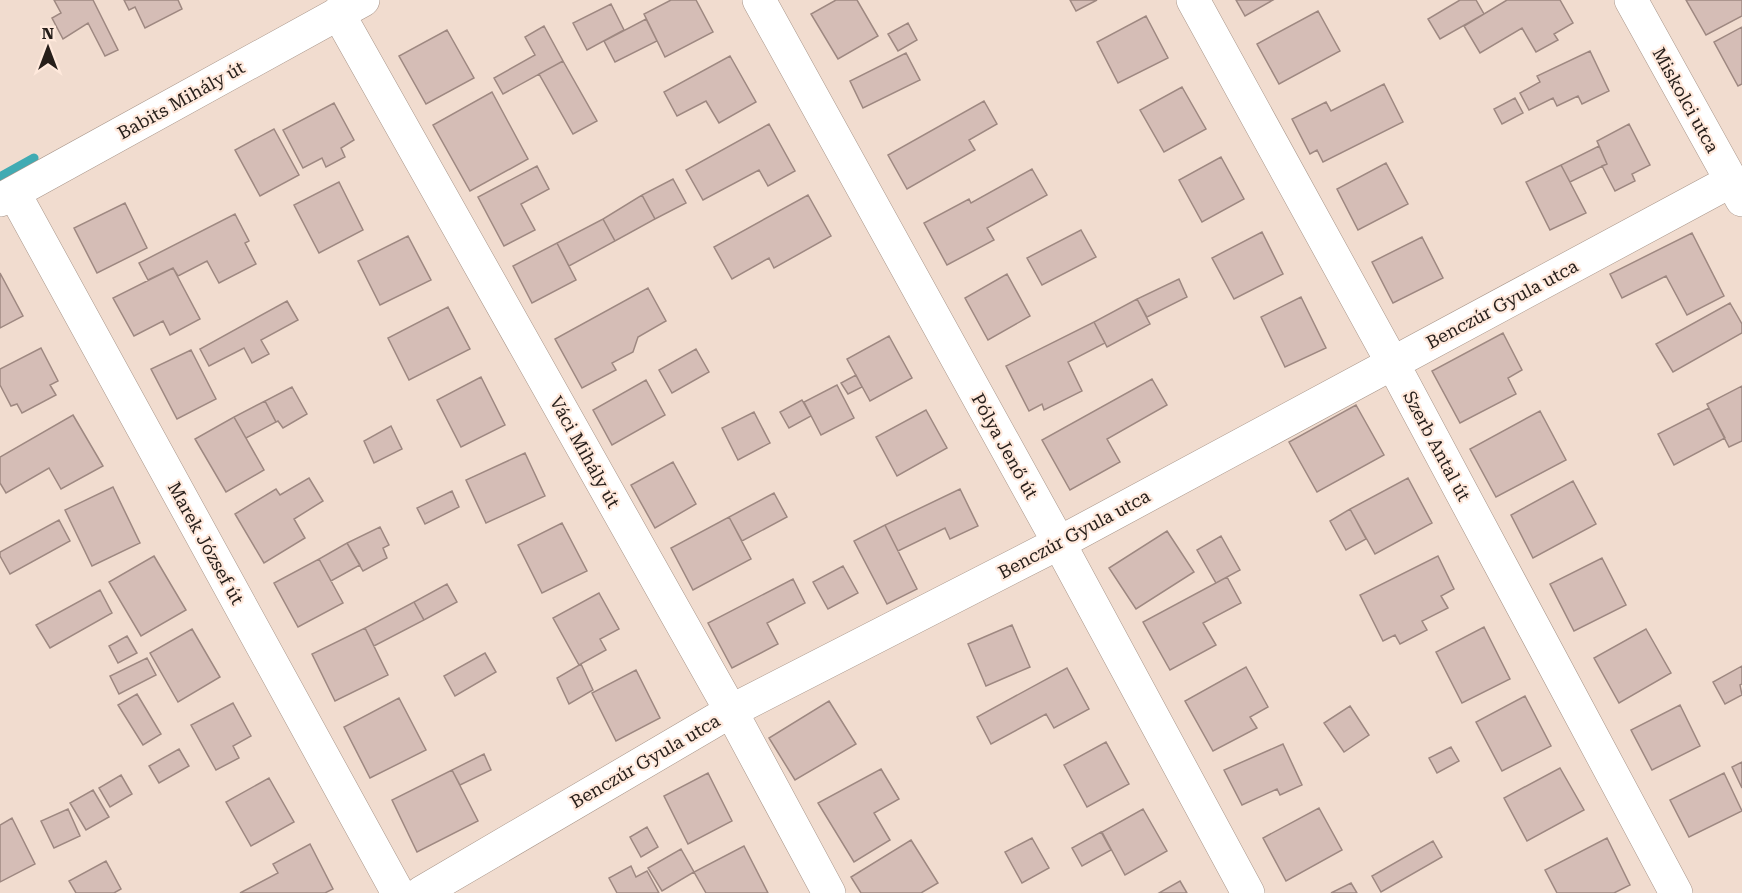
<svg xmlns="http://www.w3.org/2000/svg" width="1742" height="893" font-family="'Roboto Serif',serif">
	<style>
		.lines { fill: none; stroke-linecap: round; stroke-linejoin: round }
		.stream { stroke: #41abb3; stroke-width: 9 }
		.building { fill: #d5bdb6; stroke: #9e8881; stroke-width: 1.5 }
		.minor-casing { stroke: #a89589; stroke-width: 34 }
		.secondary-casing { stroke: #a89589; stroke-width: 34 }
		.minor { stroke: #fff; stroke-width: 33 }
		.secondary { stroke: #fff; stroke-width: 33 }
		.labels { text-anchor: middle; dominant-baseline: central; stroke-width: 4.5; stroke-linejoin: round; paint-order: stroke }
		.street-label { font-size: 18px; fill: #261e1a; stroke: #ffe9dc }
	</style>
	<rect width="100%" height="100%" fill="#f1dccf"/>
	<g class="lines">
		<path class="stream" d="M0 177 34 158"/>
	</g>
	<path class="building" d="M54 0H93L118 50 105 56 88 23 63 39 52 18 61 13Z
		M124 0H178L182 9 145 28 135 7 129 10Z
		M671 0H696L713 32 665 57 644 14Z
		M836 0H857L878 36 838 59 811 14Z
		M1070 0H1097L1076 11Z
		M1236 0H1273L1245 16Z
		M1460 0H1476L1484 14 1440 39 1428 19Z
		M1507 0H1560L1573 23 1554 34 1558 40 1536 52 1522 28 1480 53 1464 26Z
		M1686 0H1742V16L1706 35Z
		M611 4 624 30 587 50 573 23Z
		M1318 11 1340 51 1279 84 1257 44Z
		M1146 16 1168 58 1118 83 1097 42Z
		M646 19 657 41 615 62 604 41Z
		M908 23 917 40 898 51 888 34Z
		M544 26 563 61 503 94 494 78 535 55 525 37Z
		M1742 27V84L1738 86 1714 42Z
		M447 30 474 78 426 104 399 56Z
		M1590 51 1609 91 1582 104 1578 96 1557 106 1553 98 1529 110 1520 93 1540 82 1537 76Z
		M906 53 920 80 863 108 850 81Z
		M730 56 756 102 719 123 706 101 677 116 664 92Z
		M563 61 597 121 573 134 539 74Z
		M1384 84 1403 122 1323 162 1317 150 1310 154 1292 119 1326 102 1331 111Z
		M1182 87 1206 129 1164 152 1140 110Z
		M492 92 528 159 470 191 433 125Z
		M1515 98 1523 113 1502 124 1494 109Z
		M984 101 997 124 969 140 975 150 907 189 888 155Z
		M334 103 354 140 341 148 345 157 326 167 322 158 303 168 283 130Z
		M769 124 795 171 768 186 759 170 703 200 686 170Z
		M1629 124 1650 165 1632 174 1635 181 1615 191 1602 166 1607 164 1597 141Z
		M274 129 299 175 260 196 235 150Z
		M1599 146 1607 164 1570 182 1561 165Z
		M1221 157 1244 199 1202 222 1179 180Z
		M1386 163 1408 204 1358 230 1337 189Z
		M1561 165 1586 213 1550 230 1526 182Z
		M537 166 549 189 521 204 535 230 504 246 478 197Z
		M1032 169 1047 195 987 228 994 240 947 265 924 223 969 199 971 203Z
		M673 179 686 203 655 219 642 195Z
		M339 182 363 230 319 253 294 205Z
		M642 195 655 219 615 241 603 219Z
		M808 195 831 236 774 268 769 258 732 279 714 247Z
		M125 203 147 248 97 273 74 228Z
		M235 214 249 241 245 243 256 264 219 283 207 261 178 276 173 268 148 280 139 263Z
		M603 219 615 241 569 266 557 243Z
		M1081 230 1096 257 1042 285 1027 258Z
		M1262 232 1283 274 1234 299 1212 258Z
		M1692 233 1724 296 1687 315 1666 276 1622 298 1610 274Z
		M408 236 431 280 380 305 358 261Z
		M1422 237 1443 278 1393 303 1372 262Z
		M557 243 576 280 532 303 513 266Z
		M173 268 200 319 170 335 163 321 134 336 113 298Z
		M0 273 23 316 0 328Z
		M1007 274 1030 316 988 340 965 298Z
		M1179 279 1187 297 1147 317 1137 299Z
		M648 288 666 321 638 337 633 352 612 363 616 370 582 388 555 339Z
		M1301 297 1326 348 1285 367 1261 317Z
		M1137 299 1150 324 1107 347 1094 322Z
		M287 301 298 320 261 340 269 354 252 363 244 348 209 366 200 349Z
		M1730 303 1742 324V333L1673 372 1656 344Z
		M448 307 470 349 409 380 388 338Z
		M1094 322 1105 343 1068 362 1082 391 1044 410 1042 404 1029 411 1006 366Z
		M1503 333 1522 370 1508 378 1516 394 1460 423 1432 371Z
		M889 336 912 378 870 401 847 359Z
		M41 348 58 381 50 385 56 395 22 413 17 404 11 406 0 385V369Z
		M696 349 709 372 672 393 659 370Z
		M191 350 216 399 177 419 151 369Z
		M856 375 862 387 848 394 841 383Z
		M481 377 505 425 461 447 437 400Z
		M1152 379 1167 405 1107 439 1120 462 1070 490 1042 440Z
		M646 380 665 415 612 445 593 410Z
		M837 385 854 418 821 435 804 402Z
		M1742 386V441L1729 447 1707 404Z
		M292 387 307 414 283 428 278 421 276 422 265 401Z
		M802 400 811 416 789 428 780 412Z
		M265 401 276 422 246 438 234 417Z
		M1356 405 1384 455 1317 492 1289 442Z
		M1709 408 1725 438 1674 465 1658 434Z
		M926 410 947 448 897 476 876 437Z
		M1540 411 1566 460 1496 497 1470 449Z
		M754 412 770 443 738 460 722 428Z
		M73 415 103 466 61 489 49 468 6 493 0 483V457Z
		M234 417 264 470 226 492 195 439Z
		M391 426 402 449 374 463 364 441Z
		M525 453 545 496 486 523 466 480Z
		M673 462 696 504 655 528 631 485Z
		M309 478 323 501 294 519 305 538 264 563 235 514 276 489 280 495Z
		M1408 478 1432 523 1375 554 1350 509Z
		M1573 481 1596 524 1533 558 1511 515Z
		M113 487 140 543 92 566 65 510Z
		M960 489 978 526 950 539 945 528 898 551 885 525Z
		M452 491 459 507 425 524 417 508Z
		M774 493 787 517 742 541 729 517Z
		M1350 509 1366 539 1346 550 1330 521Z
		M729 517 751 559 693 590 671 548Z
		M59 520 70 541 10 574 0 556V552Z
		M562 523 587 571 542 593 518 545Z
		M885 525 917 589 887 604 854 541Z
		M380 527 389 545 383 548 387 558 363 571 347 543Z
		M1167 531 1194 572 1136 609 1109 568Z
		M1221 536 1240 570 1216 583 1197 550Z
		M347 543 360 565 331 581 319 559Z
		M154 556 186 610 141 636 109 582Z
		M1438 556 1454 589 1441 596 1448 608 1422 621 1427 630 1400 644 1395 635 1383 641 1360 595Z
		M1602 558 1626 605 1574 631 1550 584Z
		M319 559 343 603 298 627 274 583Z
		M843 566 858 593 828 609 813 582Z
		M1227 577 1241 603 1203 623 1216 645 1170 670 1143 622Z
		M793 579 805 603 767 623 778 644 732 668 708 623Z
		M447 584 457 602 424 620 414 602Z
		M100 590 112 613 50 648 36 625Z
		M599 593 619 629 600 639 606 650 579 665 553 618Z
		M414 602 424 620 374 646 365 628Z
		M1012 625 1030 667 986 686 968 644Z
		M1484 627 1510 679 1462 703 1436 652Z
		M365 628 388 675 335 701 312 654Z
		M192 629 220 677 178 702 150 653Z
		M1646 629 1671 673 1619 703 1594 658Z
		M127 636 137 653 118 663 109 646Z
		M485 653 496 672 455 696 444 676Z
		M147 658 156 675 119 694 110 676Z
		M581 664 593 690 569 704 557 678Z
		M1742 666V684L1740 685 1742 695 1725 704 1713 682Z
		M1246 667 1268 707 1250 717 1257 728 1213 751 1185 701Z
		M1067 668 1089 709 1054 728 1046 714 991 744 977 717Z
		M636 670 660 718 616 741 592 693Z
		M137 694 161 734 143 745 118 705Z
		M1525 696 1551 746 1502 771 1476 722Z
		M399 698 426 750 370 778 344 727Z
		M829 701 856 744 795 780 769 738Z
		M233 703 251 736 233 746 239 758 216 770 191 725Z
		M1680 705 1700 746 1652 770 1631 730Z
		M1350 706 1369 735 1344 752 1324 723Z
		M1106 742 1129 784 1087 807 1064 765Z
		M1283 744 1302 785 1280 795 1277 789 1242 805 1224 770Z
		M1451 747 1459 761 1437 773 1429 758Z
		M179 749 189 766 159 783 149 766Z
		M484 754 491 770 460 785 452 770Z
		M1742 762V788L1732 767Z
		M1560 768 1584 810 1527 841 1504 798Z
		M881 769 899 799 874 813 890 840 854 862 818 803Z
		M452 770 478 821 417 852 392 800Z
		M708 773 732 821 688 844 664 796Z
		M1724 773 1742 811 1689 837 1670 800Z
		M121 775 132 794 110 807 99 788Z
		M269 778 294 822 251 846 226 802Z
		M93 790 109 817 86 830 70 803Z
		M1319 808 1342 850 1286 881 1263 838Z
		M68 809 80 836 54 848 41 821Z
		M1143 809 1167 851 1125 875 1102 832Z
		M12 818 35 864 0 882V825Z
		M647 827 658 847 641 857 630 837Z
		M1101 832 1111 850 1082 866 1072 848Z
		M1032 838 1049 868 1022 883 1005 852Z
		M1607 838 1630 885 1614 893H1557L1545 870Z
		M911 840 938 883 921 893H861L851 877Z
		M1433 841 1442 857 1381 892 1372 876Z
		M310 844 333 889 325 893H240L278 873 273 864Z
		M744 846 768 893H706L694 872Z
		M681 849 694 872 662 891 648 868Z
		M106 861 121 889 114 893H76L69 881Z
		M631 866 636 877 647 871 659 893H617L609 878Z
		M1180 881 1187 893H1159Z
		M1351 883 1357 893H1331Z"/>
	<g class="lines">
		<g class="minor-casing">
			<path id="minor" d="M759 0 1059 543 1248 893
				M1193 0 1393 364 1676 893
				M338 13 731 711 829 893
				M14 193 398 893
				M0 200 363 0
				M421 893 731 711 1059 543 1731 181"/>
		</g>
		<g class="secondary-casing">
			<path id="secondary" d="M1631 0 1742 200"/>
		</g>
		<use href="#minor" class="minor"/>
		<use href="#secondary" class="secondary"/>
	</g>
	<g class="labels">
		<g class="street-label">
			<text transform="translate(181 100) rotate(-29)">Babits Mihály út</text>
			<text transform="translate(1686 100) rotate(61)">Miskolci utca</text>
			<text transform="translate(1502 304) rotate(-28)">Benczúr Gyula utca</text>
			<text transform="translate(1005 446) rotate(61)">Pólya Jenő út</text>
			<text transform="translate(1437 446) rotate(62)">Szerb Antal út</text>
			<text transform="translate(585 452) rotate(61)">Váci Mihály út</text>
			<text transform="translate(1074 534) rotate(-28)">Benczúr Gyula utca</text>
			<text transform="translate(206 543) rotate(61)">Marek József út</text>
			<text transform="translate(645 761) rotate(-30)">Benczúr Gyula utca</text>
		</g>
	</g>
	<g transform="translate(48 48)" stroke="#ffe9dc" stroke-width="4.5" paint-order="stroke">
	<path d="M0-4.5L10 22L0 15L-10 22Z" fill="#261e1a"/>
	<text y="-9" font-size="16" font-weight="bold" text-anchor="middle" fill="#261e1a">N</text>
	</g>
</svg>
